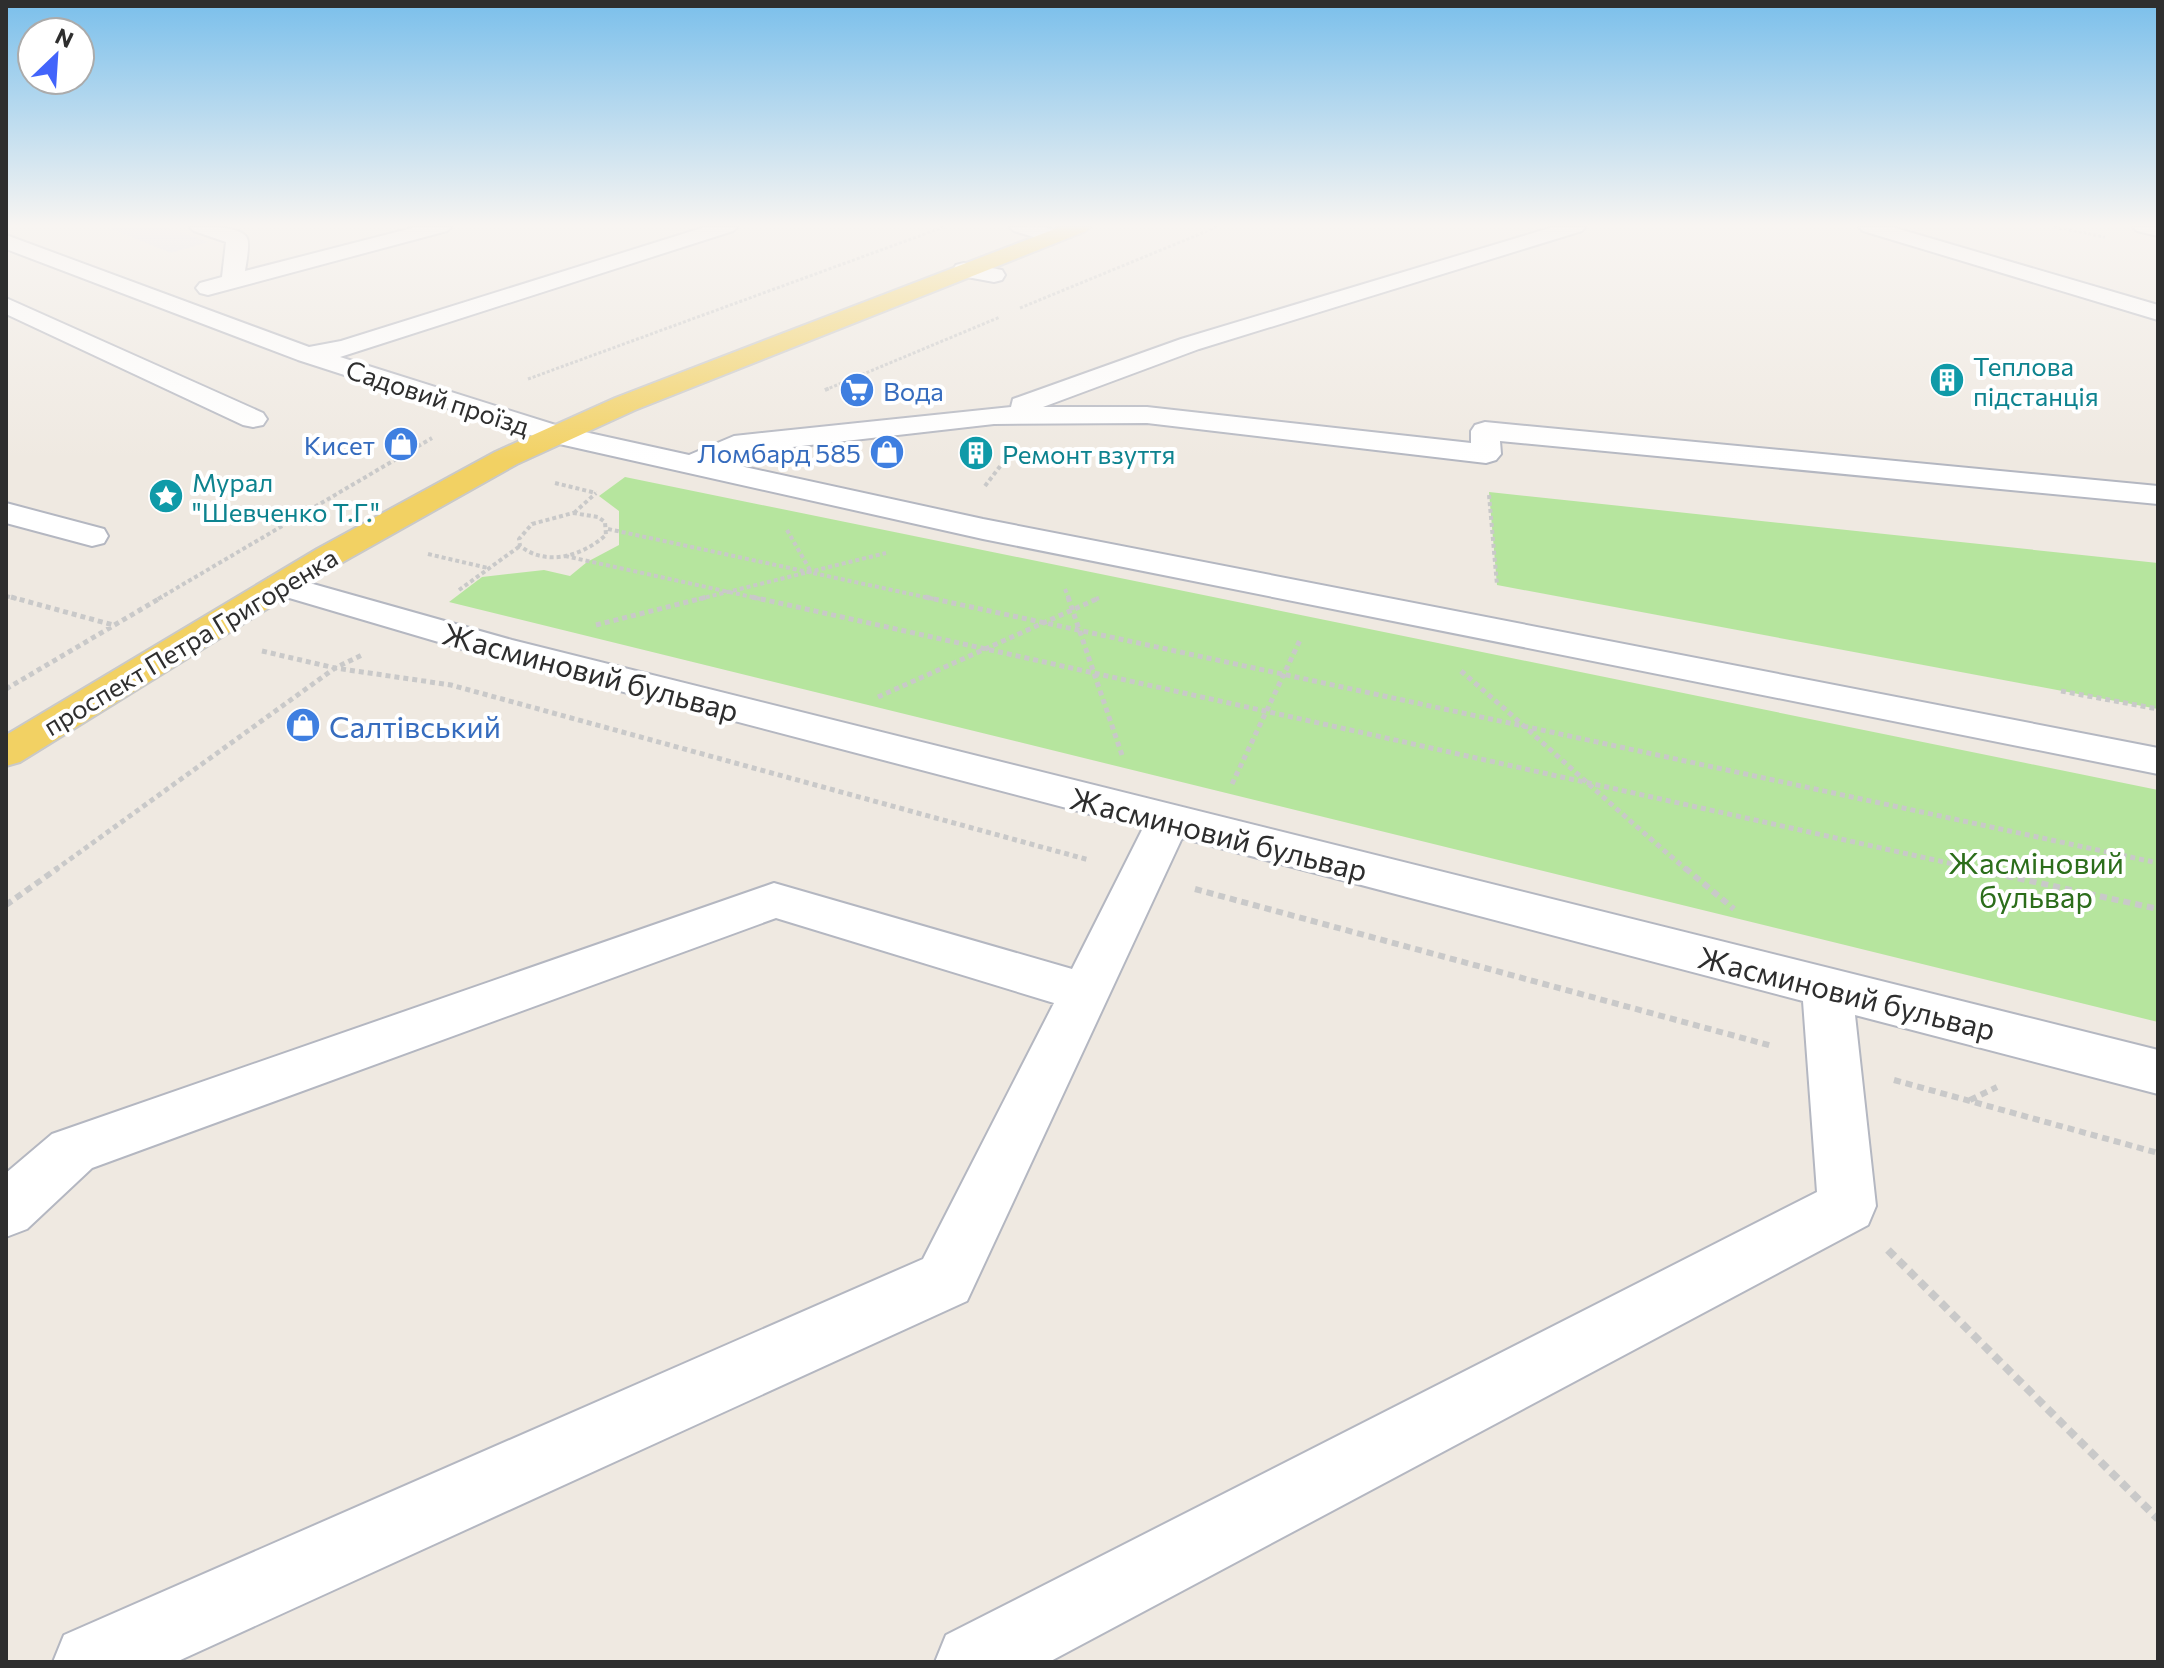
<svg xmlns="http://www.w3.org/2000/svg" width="2164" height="1668" font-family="Commissioner,sans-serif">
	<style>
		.industrial { fill: #e3e1e8 }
		.green { fill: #b6e59e }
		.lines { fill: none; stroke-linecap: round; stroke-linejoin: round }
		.minor-casing { stroke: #b4b7c1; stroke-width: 4 }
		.major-casing { stroke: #c9c9c9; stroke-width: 4 }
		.path-far4 { stroke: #c9c9c9; stroke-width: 3; stroke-dasharray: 3 2; stroke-linecap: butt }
		.path-far3 { stroke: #c9c9c9; stroke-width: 4; stroke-dasharray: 4 3; stroke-linecap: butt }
		.path-far2 { stroke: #c9c9c9; stroke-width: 5; stroke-dasharray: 5 4; stroke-linecap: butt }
		.path-far1 { stroke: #c9c9c9; stroke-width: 6; stroke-dasharray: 7 5; stroke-linecap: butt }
		.path { stroke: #c9c9c9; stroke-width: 8; stroke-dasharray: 9 6; stroke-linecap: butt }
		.minor { fill: #fff; fill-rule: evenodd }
		.major { fill: #f2d163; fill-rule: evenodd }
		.labels { text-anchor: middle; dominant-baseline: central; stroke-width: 8; stroke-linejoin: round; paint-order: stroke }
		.far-culture-label { font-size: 26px; fill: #0d838f; stroke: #fff; text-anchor: start }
		.far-shop-label { font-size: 26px; fill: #366cbe; stroke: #fff; text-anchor: end }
		.far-street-label { font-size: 26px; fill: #2e2e2e; stroke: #fff }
		.street-label { font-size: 30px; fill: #2e2e2e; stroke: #fff }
		.shop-label { font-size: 30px; fill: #366cbe; stroke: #fff; text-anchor: start }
		.park-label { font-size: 30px; fill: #2c6e1b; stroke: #fff }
	</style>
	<rect width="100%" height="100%" fill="#efe9e1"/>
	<path class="industrial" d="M107 227H166L208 242 171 253Z"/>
	<path class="green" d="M625 477 2158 790V1022L449 602 482 577 544 570 570 576 587 562 619 545V511L599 496Z
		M1489 492 2158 563V709L1497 585Z"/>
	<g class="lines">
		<g class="minor-casing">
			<path id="minor" d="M190 227C202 227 241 225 247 238 250 245 246 263 245 271L416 227H451L447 231 208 295 200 293 196 288 200 283 222 277 226 242 194 231Z
				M705 227H737L733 231 340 357 562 427 689 455 734 436 1011 407 1013 399 1181 339 1553 227H1585L1582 231 1199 349 1043 407H1147L1471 443V431L1475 425 1485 422 2158 486V504L1500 441 1501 454 1496 460 1486 463 1147 423 994 424 740 453 722 462 983 519 2158 748V774L983 539 555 443 298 360 6 249V235L309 347 341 341Z
				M1010 227C1028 227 1051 223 1064 237L1053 243 1014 231Z
				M1859 227H1892L2158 305V320L1863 231Z
				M2133 227H2158V236L2137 231Z
				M964 263 1002 270 1005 275 1002 280 994 282 956 275 953 270 956 265Z
				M6 298 263 413 267 419 263 425 253 427 243 425 6 314Z
				M6 503 104 529 108 536 104 543 92 546 6 523Z
				M281 575 512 640 2158 1050V1094L1855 1015 1876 1206 1868 1225 1049 1662H935L946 1635 1817 1192 1803 1001 1182 838 967 1301 176 1662H53L64 1635 923 1259 1054 1003 776 918 92 1168 27 1229 6 1237V1173L52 1134 774 883 1072 969 1143 828 486 656 269 592 264 585 269 578Z"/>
		</g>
		<g class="major-casing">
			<path id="major" d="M1060 227H1090L1086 231 635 410 517 464 341 563 20 762 6 766V735L317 549 495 452 615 398Z"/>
		</g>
		<path class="path-far4" d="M2054 227 2105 237
			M1020 308 1217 227
			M528 379 944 227
			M825 390 1000 317"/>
		<path class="path-far3" d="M825 390 830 388
			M555 483 596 493
			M985 486 1008 456
			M1489 495 1497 585
			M573 513 598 517 605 522 606 535C582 556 547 567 520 546L519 539 532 524Z
			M574 513 596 493
			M608 529 934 599
			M787 530 810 570
			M428 554 488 568
			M565 556 761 599
			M1065 589 1069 599
			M459 590 520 546
			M6 596 18 599
			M158 599 432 438
			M699 599 886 553
			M1096 599 1099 598"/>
		<path class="path-far2" d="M11 597 113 625
			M752 597 1980 870
			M925 597 2158 863
			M1068 597 1123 758
			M596 625 707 597
			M262 651 335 668 451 685 1089 860
			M1461 671C1537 736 1610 805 1687 870
			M6 689 162 597
			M2061 691 2158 709
			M878 697 1099 598
			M1232 784 1301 638
			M55 870 335 668 362 655"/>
		<path class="path-far1" d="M1685 868 1734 909
			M1971 868 2158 909
			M1195 889 1772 1046
			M6 905 58 868
			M1894 1080 2158 1153
			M1970 1100 1997 1087"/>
		<path class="path" d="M1888 1250 2158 1519"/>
		<use href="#minor" class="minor"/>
		<use href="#major" class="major"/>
	</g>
	<linearGradient id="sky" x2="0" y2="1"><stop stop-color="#7abfeb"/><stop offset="0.49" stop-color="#f8f5f2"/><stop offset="1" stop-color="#f8f5f2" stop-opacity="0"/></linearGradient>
	<rect width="2164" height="460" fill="url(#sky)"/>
	<defs>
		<g id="building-disc" transform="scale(1.8)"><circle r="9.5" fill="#0f9aa8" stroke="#fff"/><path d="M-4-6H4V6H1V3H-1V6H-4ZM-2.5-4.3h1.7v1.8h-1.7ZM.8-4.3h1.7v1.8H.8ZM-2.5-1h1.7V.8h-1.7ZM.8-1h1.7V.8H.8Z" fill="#fff"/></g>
		<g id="supermarket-disc" transform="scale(1.8)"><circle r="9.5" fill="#3f7fe0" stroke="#fff"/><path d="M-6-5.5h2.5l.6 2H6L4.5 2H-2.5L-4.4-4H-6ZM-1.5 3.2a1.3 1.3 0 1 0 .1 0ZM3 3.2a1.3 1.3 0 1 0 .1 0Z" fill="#fff"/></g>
		<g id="shop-disc" transform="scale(1.8)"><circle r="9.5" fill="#3f7fe0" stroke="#fff"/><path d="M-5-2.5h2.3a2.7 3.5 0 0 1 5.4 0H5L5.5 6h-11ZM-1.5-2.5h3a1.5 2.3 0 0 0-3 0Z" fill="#fff"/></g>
		<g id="sight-disc" transform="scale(1.8)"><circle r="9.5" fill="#0f9aa8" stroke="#fff"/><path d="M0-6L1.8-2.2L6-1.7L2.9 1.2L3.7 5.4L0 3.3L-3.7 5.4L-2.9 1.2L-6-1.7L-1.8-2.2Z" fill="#fff"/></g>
	</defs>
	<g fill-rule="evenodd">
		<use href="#building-disc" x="1947" y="380"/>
		<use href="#supermarket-disc" x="857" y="390"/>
		<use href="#shop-disc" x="401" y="444"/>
		<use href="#shop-disc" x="887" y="452"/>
		<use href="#building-disc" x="976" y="453"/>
		<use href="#sight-disc" x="166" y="496"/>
		<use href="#shop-disc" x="303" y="725"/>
	</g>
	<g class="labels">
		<g class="far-culture-label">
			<text x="1973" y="365">Теплова<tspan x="1973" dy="30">підстанція</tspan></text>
			<text x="1002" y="453">Ремонт взуття</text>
			<text x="192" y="481">Мурал<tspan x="192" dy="30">"Шевченко Т.Г."</tspan></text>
		</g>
		<g class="far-shop-label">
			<text x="883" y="390" text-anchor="start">Вода</text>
			<text x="375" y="444">Кисет</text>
			<text x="861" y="452">Ломбард 585</text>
		</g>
		<g class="far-street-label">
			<text transform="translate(438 397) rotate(18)">Садовий проїзд</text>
			<text transform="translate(190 641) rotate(-31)">проспект Петра Григоренка</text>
		</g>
		<g class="street-label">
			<text transform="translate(591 671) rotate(15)">Жасминовий бульвар</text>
			<text transform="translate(1219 833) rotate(14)">Жасминовий бульвар</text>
			<text transform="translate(1847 992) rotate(14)">Жасминовий бульвар</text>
		</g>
		<g class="shop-label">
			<text x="329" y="725">Салтівський</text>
		</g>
		<g class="park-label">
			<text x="2036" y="861">Жасміновий<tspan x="2036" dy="34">бульвар</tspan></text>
		</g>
	</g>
	<rect width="2164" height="1668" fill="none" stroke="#2e2e2e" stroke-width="16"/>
	<g transform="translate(56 56) rotate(25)"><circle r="38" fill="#ffffff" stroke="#ababab" stroke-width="2"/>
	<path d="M0-6L14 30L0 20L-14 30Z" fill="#4264fb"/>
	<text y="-12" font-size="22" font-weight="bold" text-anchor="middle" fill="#2e2e2e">N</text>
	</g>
</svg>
